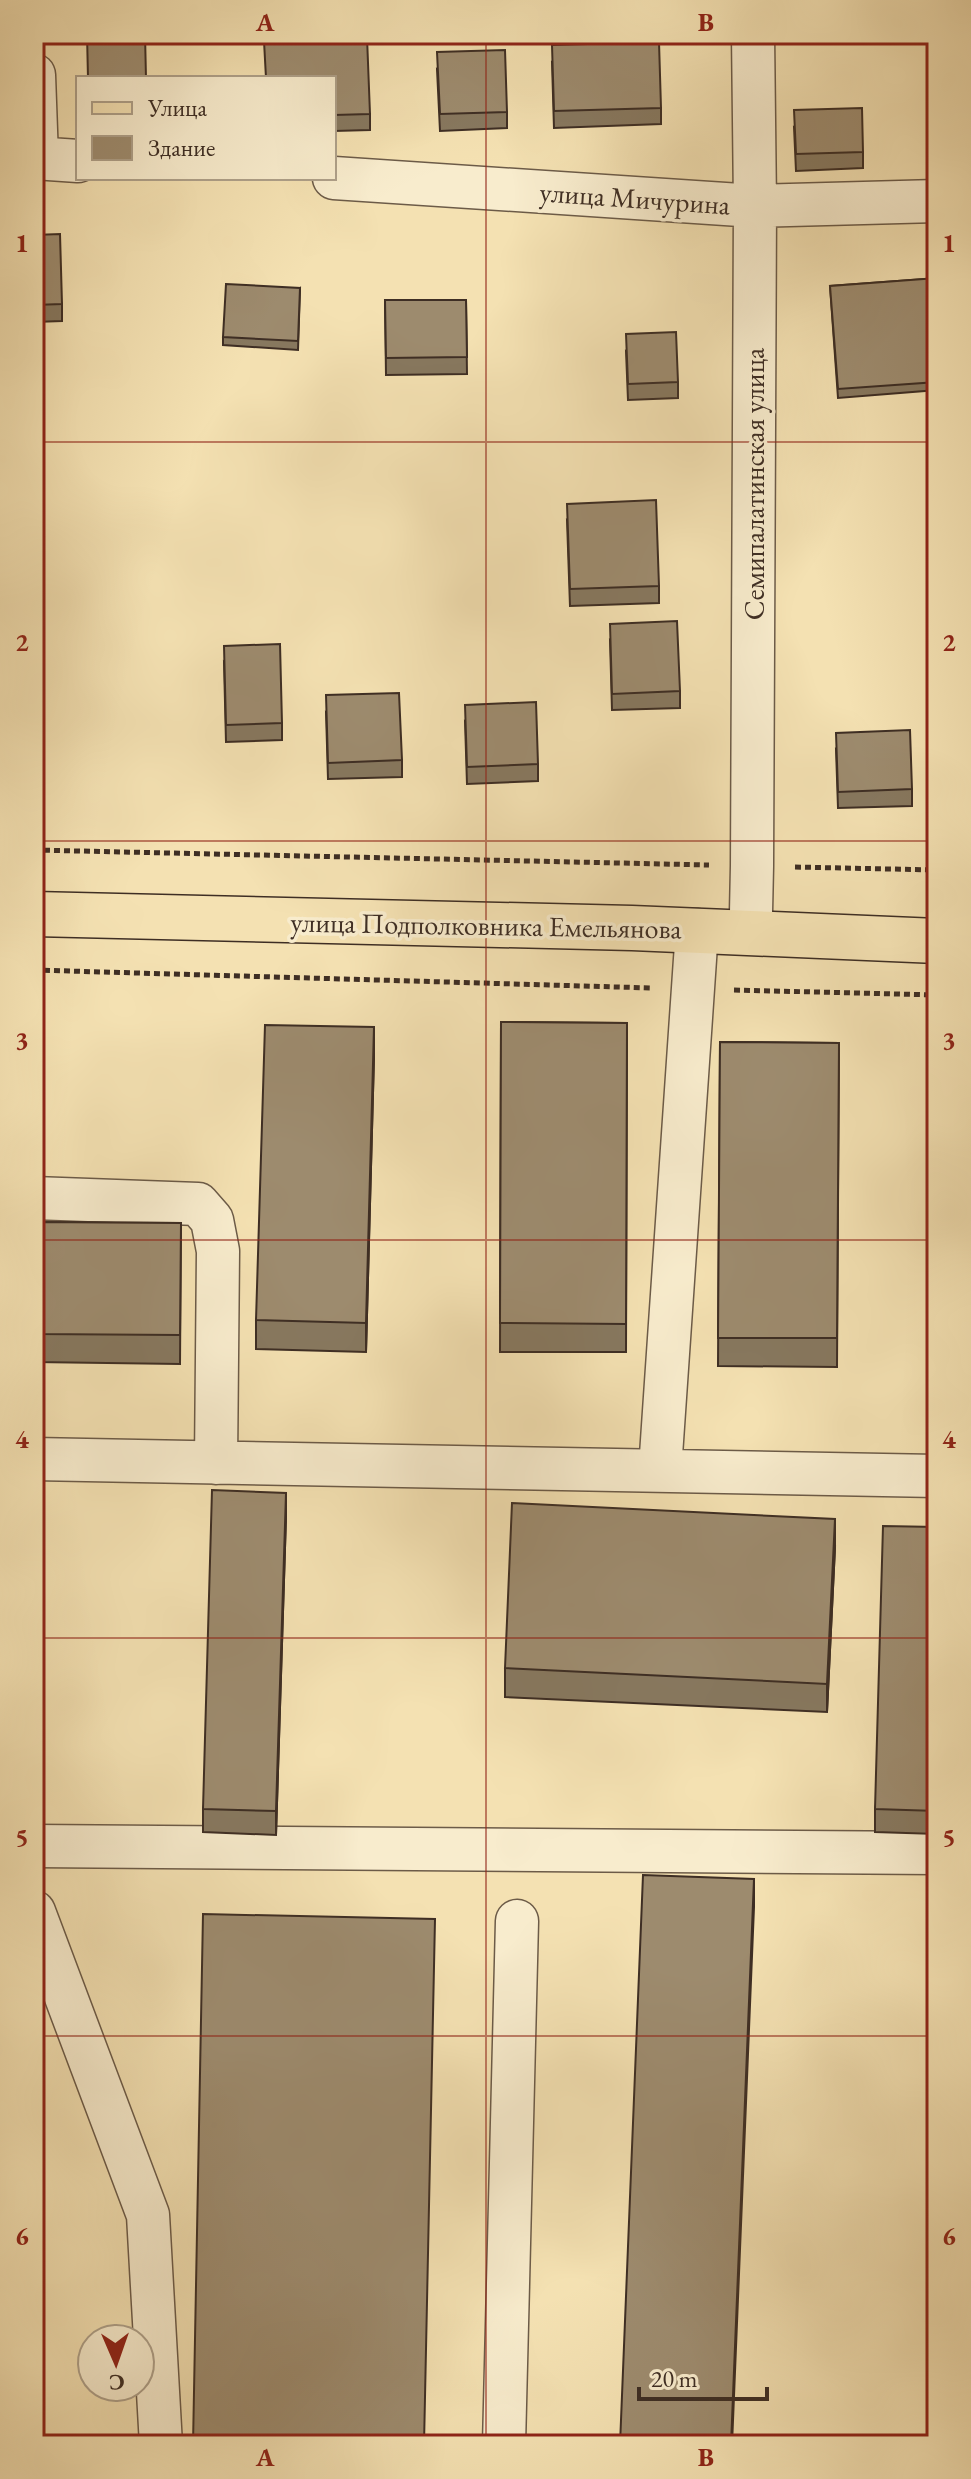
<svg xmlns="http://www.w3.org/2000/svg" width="971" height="2479" font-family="'EB Garamond',serif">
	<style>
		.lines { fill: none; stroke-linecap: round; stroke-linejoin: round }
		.minor-casing { stroke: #6c5b48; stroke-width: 45 }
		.major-casing { stroke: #3e2e24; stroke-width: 47 }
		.path { stroke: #3e2e24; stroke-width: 5; stroke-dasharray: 6 4; stroke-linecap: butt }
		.minor { stroke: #f8eccd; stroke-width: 42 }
		.major { stroke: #f4e1b2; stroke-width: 44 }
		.wall { fill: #87785f; stroke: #3e2e24; stroke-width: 2 }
		.shaded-wall { fill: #6e614d; stroke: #3e2e24; stroke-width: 2 }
		.building { fill: #9d8b6e; stroke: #3e2e24; stroke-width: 2 }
		.grid { fill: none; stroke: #8f2418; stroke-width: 2; stroke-opacity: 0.55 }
		.labels { text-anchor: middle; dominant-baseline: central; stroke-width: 7; stroke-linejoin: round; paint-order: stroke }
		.street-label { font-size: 28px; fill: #3e2e24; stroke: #f8eccd }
		.neatline { fill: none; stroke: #8f2418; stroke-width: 3 }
		.grid-label { font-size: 26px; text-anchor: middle; font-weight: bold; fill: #8f2418 }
	</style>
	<rect width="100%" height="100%" fill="#f4e1b2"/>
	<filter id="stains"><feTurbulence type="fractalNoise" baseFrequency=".0025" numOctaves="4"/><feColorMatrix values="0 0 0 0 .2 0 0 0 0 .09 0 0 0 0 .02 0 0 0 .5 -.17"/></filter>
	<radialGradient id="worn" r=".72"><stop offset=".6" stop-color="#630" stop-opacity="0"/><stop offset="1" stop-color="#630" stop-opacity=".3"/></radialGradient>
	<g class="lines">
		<g class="minor-casing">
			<path id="minor" d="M34 75 37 158
				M34 158 78 161
				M334 178 755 206 937 201
				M748 933 751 912 752 866 755 206 753 34
				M34 1198 198 1204 212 1220 218 1251 216 1463
				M34 1459 937 1476
				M660 1470 697 930
				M34 1846 937 1853
				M34 1912 148 2215 161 2445
				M504 2445 517 1921"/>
		</g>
		<g class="major-casing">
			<path id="major" d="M34 914 632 928 937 941"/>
		</g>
		<path class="path" d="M34 850 709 865
			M795 867 937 870
			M34 970 652 988
			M734 990 937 995"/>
		<use href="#minor" class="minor"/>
		<use href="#major" class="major"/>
	</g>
	<path class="wall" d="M552 62 661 108V124L554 128Z
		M437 69 507 112V128L440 131Z
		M334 78 370 114V130L334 131Z
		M794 127 863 152V168L796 171Z
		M34 235 62 304V321L34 322Z
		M937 278V390L838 398 830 286Z
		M300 288 298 350 223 345V337Z
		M385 300H466L467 374 386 375Z
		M626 351 678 382V398L628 400Z
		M567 520 659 586V603L570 606Z
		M610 640 680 691V708L612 710Z
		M224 662 282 723V740L226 742Z
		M326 712 402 760V777L328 779Z
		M465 721 538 764V781L467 784Z
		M836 749 912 789V806L838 808Z
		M501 1022 627 1023 626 1352H500Z
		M720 1042 839 1043 837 1367 718 1366Z
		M374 1056 366 1352 256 1349V1320Z
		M34 1222 181 1223 180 1364 34 1362Z
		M286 1516 276 1835 203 1832V1809Z
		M937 1527V1834L875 1832V1809Z
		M835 1547 827 1712 505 1697V1668Z"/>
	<path class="shaded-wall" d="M374 1027V1056L366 1352V1323Z
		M286 1493V1516L276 1835V1811Z
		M835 1519V1547L827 1712V1684Z
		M754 1879V1907L732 2445H731Z"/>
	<path class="building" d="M87 34H145L146 78H88Z
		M367 37 370 114 334 115V78H266L264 41Z
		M659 42 661 108 554 111 552 45Z
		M505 50 507 112 440 114 437 52Z
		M862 108 863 152 796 154 794 110Z
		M60 234 62 304 34 305V235Z
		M937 278V382L838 389 830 286Z
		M226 284 300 288 298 341 223 337Z
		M385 300H466L467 357 386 358Z
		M676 332 678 382 628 384 626 334Z
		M656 500 659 586 570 589 567 504Z
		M677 621 680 691 612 694 610 624Z
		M280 644 282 723 226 725 224 646Z
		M399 693 402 760 328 763 326 695Z
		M536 702 538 764 467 767 465 705Z
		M910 730 912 789 838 792 836 733Z
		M501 1022 627 1023 626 1324 500 1323Z
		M265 1025 374 1027 366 1323 256 1320Z
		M720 1042 839 1043 837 1338H718Z
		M34 1222 181 1223 180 1335 34 1334Z
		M212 1490 286 1493 276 1811 203 1809Z
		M512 1503 835 1519 827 1684 505 1668Z
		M883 1526 937 1527V1811L875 1809Z
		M643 1875 754 1879 731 2445H620Z
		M203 1914 435 1919 424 2445H193Z"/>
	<path class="grid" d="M486 34V2445M34 442H937M34 841H937M34 1240H937M34 1638H937M34 2036H937"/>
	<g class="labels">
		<g class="street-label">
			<text transform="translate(635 198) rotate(4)">улица Мичурина</text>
			<text transform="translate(754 484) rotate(-90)">Семипалатинская улица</text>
			<text transform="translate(486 925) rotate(1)">улица Подполковника Емельянова</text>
		</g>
	</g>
	<rect width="971" height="2479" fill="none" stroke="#f4e1b2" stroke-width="88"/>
	<rect x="76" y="76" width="260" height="104" fill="#f8eccd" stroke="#aea089" stroke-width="2"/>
	<rect x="92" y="102" width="40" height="12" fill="#f4e1b2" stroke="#aea089" stroke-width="2"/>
	<text x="148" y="116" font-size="24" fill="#3e2e24">Улица</text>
	<rect x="92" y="136" width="40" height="24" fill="#9d8b6e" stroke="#aea089" stroke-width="2"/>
	<text x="148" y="156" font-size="24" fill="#3e2e24">Здание</text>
	<g transform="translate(116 2363) rotate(178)"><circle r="38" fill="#f8eccd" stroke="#aea089" stroke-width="2"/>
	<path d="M0-6L14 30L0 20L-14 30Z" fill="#8f2418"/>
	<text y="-12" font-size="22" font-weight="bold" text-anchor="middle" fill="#3e2e24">С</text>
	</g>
	<path d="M639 2387v12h128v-12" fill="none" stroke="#3e2e24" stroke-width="4"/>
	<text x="651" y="2387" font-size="24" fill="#3e2e24" stroke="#f8eccd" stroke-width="6" paint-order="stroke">20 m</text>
	<rect x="44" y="44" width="883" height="2391" class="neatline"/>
	<g class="grid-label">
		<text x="265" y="31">A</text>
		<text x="706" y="31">B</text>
		<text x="22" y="252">1</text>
		<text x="949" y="252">1</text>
		<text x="22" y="651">2</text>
		<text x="949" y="651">2</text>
		<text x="22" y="1049">3</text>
		<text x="949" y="1049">3</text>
		<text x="22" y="1448">4</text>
		<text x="949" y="1448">4</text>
		<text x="22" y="1846">5</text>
		<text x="949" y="1846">5</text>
		<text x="22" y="2245">6</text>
		<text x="949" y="2245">6</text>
		<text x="265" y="2466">A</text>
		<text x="706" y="2466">B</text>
	</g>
	<rect width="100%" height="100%" filter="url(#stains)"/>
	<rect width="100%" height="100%" fill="url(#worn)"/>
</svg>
